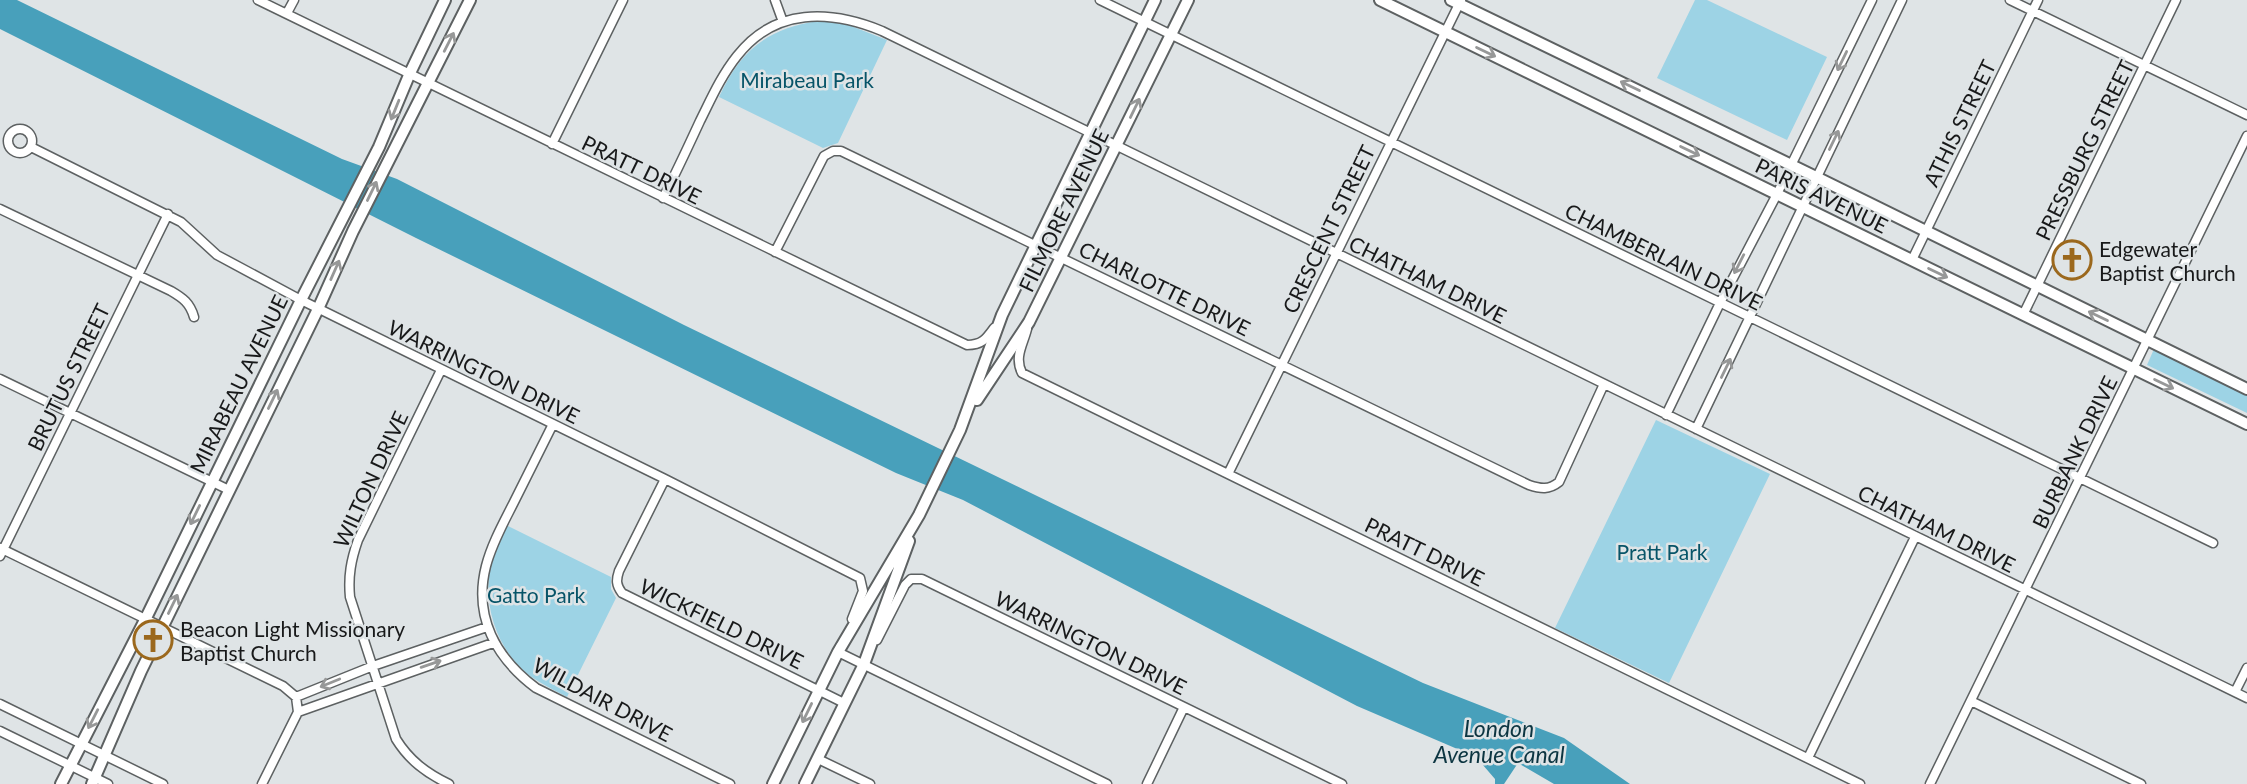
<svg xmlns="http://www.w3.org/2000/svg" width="2247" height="784" font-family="Lato,sans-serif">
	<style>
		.green { fill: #9dd3e5 }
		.water { fill: #48a0bb }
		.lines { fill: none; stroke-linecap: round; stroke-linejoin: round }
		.street-casing { stroke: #5d6162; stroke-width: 11 }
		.secondary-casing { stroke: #5d6162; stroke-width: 14 }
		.street { stroke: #fff; stroke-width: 8 }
		.secondary { stroke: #fff; stroke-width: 10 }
		.oneway { stroke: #979898 }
		.labels { text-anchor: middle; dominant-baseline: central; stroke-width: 5; stroke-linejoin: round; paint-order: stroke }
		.park-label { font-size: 21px; fill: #075468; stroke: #dfe4e6 }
		.street-label { font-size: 21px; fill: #18191a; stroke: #dfe4e6 }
		.poi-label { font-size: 21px; fill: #18191a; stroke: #dfe4e6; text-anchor: start }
		.water-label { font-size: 23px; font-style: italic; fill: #0c3541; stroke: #dfe4e6 }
	</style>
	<rect width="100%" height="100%" fill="#dfe4e6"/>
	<path class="green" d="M1695 0H1707L1827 57 1787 140 1657 78Z
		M819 21 846 24 887 40 838 143 823 148 719 97C740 51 767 28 819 21Z
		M2154 349 2247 394V413L2147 365Z
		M1656 420 1770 474 1669 683 1555 628Z
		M506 525 611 577V589L616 598 567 697C554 690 542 684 530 676 495 649 481 601 492 559 495 547 501 536 506 525Z"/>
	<path class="water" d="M0 0H17L342 159 397 179 684 325 1423 683 1564 738 1630 784H1554L1518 763 1504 784H1495V779L1476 757 1357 706 963 500 896 473 416 238 0 29Z"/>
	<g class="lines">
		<g class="street-casing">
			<path id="street" d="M258 0 967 345C982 345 986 339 994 328
				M775 0 783 22
				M1100 0 2213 543
				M2010 0 2247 115
				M287 13 294 0
				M8 141a12 12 0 1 1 24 0a12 12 0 1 1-24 0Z
				M552 144 623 0
				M31 147 181 222 217 255 301 300 665 479 860 578 863 591 852 619
				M663 198C676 173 688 147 700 121 711 99 721 76 737 56 775 7 831 10 882 31L2247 698
				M0 209 171 291C183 298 190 303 194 317
				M775 252 824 156 833 151H841L1529 485C1541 489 1549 490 1559 482L1604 384
				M1912 260 2038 0
				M2023 315 2176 0
				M1027 329C1023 345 1014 357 1022 373L1860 784
				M441 370 358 540C351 560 348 576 350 597L396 739C409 760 426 773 449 784
				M0 379 229 490
				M1666 415 1720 303 1777 194 1872 0
				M553 424C540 450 527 476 514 502 504 522 492 543 486 566 473 617 496 658 536 688L730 784
				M1696 429 1902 0
				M1228 474 1461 0
				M665 479 619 571C616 580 616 585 622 593L844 703
				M0 548 283 686 296 697 298 712
				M0 556 168 214
				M877 640 905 585 911 579H922L1342 784
				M840 647 838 652 1107 784
				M2235 692 2247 668
				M296 697 373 666 487 627
				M1971 701 2141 784
				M0 704 163 784
				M0 731 108 784
				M1808 758 1915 537
				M818 759 870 784
				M262 784 298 712 493 643
				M1147 784 1184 707
				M1930 784 2247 136"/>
		</g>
		<g class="secondary-casing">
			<path id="secondary" d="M1380 0 2247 424
				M1451 0 1816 177 2247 389
				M977 400 1029 322 1188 0
				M61 784 145 620 301 300 379 147 410 73 445 0
				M92 784 141 671 318 309 353 231 470 0
				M773 784 838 652 919 515 960 430 1002 315 1155 0
				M805 784 864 664 909 541"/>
		</g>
		<use href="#street" class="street"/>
		<use href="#secondary" class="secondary"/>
	</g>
	<defs><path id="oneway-shaft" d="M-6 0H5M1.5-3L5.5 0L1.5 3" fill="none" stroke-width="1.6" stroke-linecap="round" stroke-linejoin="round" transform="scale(1.75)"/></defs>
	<g class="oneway">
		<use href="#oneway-shaft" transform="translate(449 42) rotate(-63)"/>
		<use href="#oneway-shaft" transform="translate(1486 52) rotate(26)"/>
		<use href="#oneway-shaft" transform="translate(1842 61) rotate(116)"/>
		<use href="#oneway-shaft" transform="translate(1630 86) rotate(-154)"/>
		<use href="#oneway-shaft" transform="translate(1135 108) rotate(-64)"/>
		<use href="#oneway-shaft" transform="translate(395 110) rotate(112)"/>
		<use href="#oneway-shaft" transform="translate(1834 140) rotate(-64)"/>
		<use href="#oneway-shaft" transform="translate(1690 151) rotate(26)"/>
		<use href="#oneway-shaft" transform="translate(372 191) rotate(-64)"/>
		<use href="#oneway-shaft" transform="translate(1739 264) rotate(117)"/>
		<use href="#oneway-shaft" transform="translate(335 270) rotate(-66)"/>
		<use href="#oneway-shaft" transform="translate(1938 273) rotate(26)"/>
		<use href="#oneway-shaft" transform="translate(2098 316) rotate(-154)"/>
		<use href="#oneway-shaft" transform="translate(1726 368) rotate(-64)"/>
		<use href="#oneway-shaft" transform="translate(2164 384) rotate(26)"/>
		<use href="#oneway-shaft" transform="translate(273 399) rotate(-64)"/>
		<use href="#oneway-shaft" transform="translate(195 515) rotate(116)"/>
		<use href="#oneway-shaft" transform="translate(173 604) rotate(-64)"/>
		<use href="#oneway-shaft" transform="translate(431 664) rotate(-19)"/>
		<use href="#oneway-shaft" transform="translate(330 683) rotate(158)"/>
		<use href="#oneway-shaft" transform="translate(807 713) rotate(116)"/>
		<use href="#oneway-shaft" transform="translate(93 719) rotate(117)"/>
	</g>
	<defs>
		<g id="church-ring" transform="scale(2.0125)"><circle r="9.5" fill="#dfe4e6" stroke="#9b681d" stroke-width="1.5"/><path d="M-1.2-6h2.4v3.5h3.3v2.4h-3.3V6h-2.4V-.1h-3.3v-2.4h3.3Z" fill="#9b681d"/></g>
	</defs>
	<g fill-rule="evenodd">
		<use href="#church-ring" x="2072" y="260"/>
		<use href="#church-ring" x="153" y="640"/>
	</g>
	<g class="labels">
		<g class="park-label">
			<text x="807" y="79">Mirabeau Park</text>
			<text x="1662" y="551">Pratt Park</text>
			<text x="536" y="594">Gatto Park</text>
		</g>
		<g class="street-label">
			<text transform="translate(1959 123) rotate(-64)">ATHIS STREET</text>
			<text transform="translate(2084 150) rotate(-64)">PRESSBURG STREET</text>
			<text transform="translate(642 169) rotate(26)">PRATT DRIVE</text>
			<text transform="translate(1822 195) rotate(26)">PARIS AVENUE</text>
			<text transform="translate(1063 210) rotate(-64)">FILMORE AVENUE</text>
			<text transform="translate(1328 229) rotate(-64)">CRESCENT STREET</text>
			<text transform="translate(1664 256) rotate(26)">CHAMBERLAIN DRIVE</text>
			<text transform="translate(1428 279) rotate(26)">CHATHAM DRIVE</text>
			<text transform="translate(1165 288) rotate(26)">CHARLOTTE DRIVE</text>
			<text transform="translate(484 371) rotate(26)">WARRINGTON DRIVE</text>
			<text transform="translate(68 377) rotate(-64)">BRUTUS STREET</text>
			<text transform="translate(238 384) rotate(-64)">MIRABEAU AVENUE</text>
			<text transform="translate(2074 452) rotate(-64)">BURBANK DRIVE</text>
			<text transform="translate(370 479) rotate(-65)">WILTON DRIVE</text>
			<text transform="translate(1937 528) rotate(26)">CHATHAM DRIVE</text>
			<text transform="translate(1425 551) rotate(26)">PRATT DRIVE</text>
			<text transform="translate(722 623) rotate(26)">WICKFIELD DRIVE</text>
			<text transform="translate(1091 642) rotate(26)">WARRINGTON DRIVE</text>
			<text transform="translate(603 699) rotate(28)">WILDAIR DRIVE</text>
		</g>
		<g class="poi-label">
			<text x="2099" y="248">Edgewater<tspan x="2099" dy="24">Baptist Church</tspan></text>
			<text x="180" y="628">Beacon Light Missionary<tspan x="180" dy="24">Baptist Church</tspan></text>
		</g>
		<g class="water-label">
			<text x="1499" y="728">London<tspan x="1499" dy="26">Avenue Canal</tspan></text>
		</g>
	</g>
</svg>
